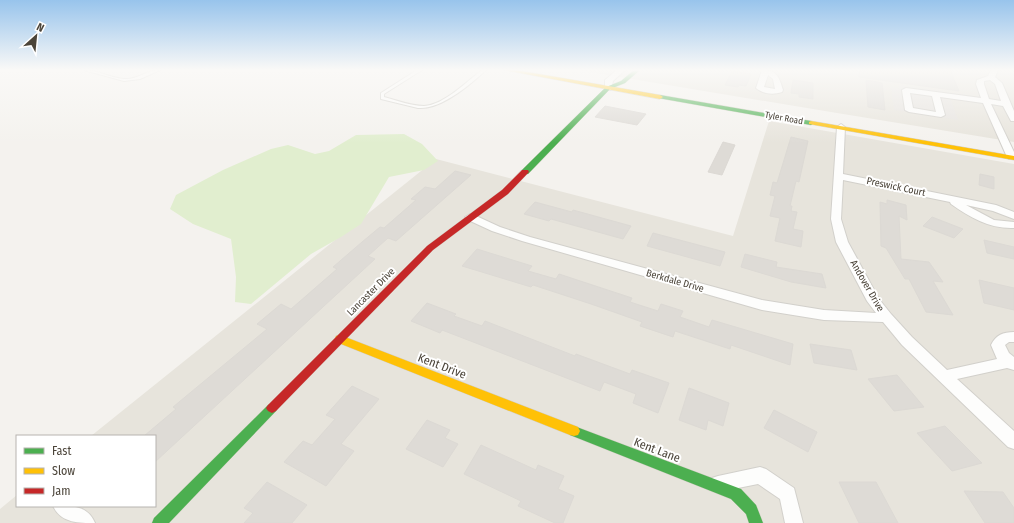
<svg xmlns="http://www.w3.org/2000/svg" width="1014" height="523" font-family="'Fira Sans Condensed',sans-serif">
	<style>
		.residential { fill: #e7e4dc }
		.green { fill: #e1eecf }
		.parking { fill: #e6e3df }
		.building { fill: #dedbd6; stroke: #dcd9d4 }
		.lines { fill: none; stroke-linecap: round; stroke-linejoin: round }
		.lane-casing { stroke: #d2d0cb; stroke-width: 2 }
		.street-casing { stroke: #d2d0cb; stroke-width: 2 }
		.fast-casing { stroke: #d3cfc5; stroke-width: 1 }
		.slow-casing { stroke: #d3cfc5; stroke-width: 1 }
		.jam-casing { stroke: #d3cfc5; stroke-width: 1 }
		.lane { fill: #fdfdfc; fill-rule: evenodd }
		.street { fill: #fdfdfc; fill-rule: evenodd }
		.fast { fill: #4caf50; fill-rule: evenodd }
		.slow { fill: #ffc107; fill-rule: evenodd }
		.jam { fill: #c62828; fill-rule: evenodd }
		.labels { text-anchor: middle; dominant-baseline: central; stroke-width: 4; stroke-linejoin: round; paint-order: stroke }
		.far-street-label { font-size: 9px; fill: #4b4439; stroke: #fff }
		.street-label { font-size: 10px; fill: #4b4439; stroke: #fff }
		.near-street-label { font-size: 12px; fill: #4b4439; stroke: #fff }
	</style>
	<rect width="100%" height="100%" fill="#f4f2ee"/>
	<path class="residential" d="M578 70H1014V142L831 112Z
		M769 121 1014 164V523H0V509L17 495V506H155V436H91L436 159 733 236Z"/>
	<path class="green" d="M404 134 422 144 438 161 424 170 389 177 361 224 341 237 311 254 251 304 235 302 236 277 231 239 193 224 170 209 176 195 223 170 271 149 288 145 315 154 329 151 356 135Z"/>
	<path class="parking" d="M899 85 968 95 972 101 942 99 951 100 958 120 894 110 891 87 899 88Z"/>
	<path class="building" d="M860 70H950L959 91 859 77Z
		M732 71 751 74 746 86 739 85 738 87 725 85Z
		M793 80 813 83V99L799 97V94L791 93Z
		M866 80 882 83 885 110 868 107Z
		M605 106 646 114 637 125 595 117Z
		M791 137 808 141 799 182 796 181 790 206H792L791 211 797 212 793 229 803 231 801 247 775 241 780 218 770 216 775 196 770 195 773 182 777 183Z
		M723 142 735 145 722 175 708 172Z
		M455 171 471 175 396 241 388 238 368 256 375 259 155 462V436H144L176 409 173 407 267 329 257 324 281 304 291 309 337 269 333 267 362 242 380 227 384 228 416 200 411 199 425 187 435 189Z
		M980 174 994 177V189L979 185Z
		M887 200 906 205 907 220 899 216 901 259 929 262 943 282 933 281 953 315 926 312 909 279H905L886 248 881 246 880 202 887 204Z
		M535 202 572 212 573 210 631 226 623 239 551 219 549 221 524 214Z
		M932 217 963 229 954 238 923 226Z
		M653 233 725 252 720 266 647 246Z
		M984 240 1014 247V259L987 253Z
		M477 249 532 266 528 271 556 279 559 274 632 298 630 302 658 311 661 304 683 311 680 317 709 327 712 320 793 344 790 365 731 345 730 349 675 331 673 337 640 326 642 322 591 304 533 285 531 287 462 266Z
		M745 254 777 262 776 267 822 274 826 288 791 282 741 267Z
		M979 280 1014 288V310L984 303Z
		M427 303 456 314 454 316 482 326 485 321 575 356 576 354 630 374 632 370 669 383 658 413 633 403 636 394 604 382 600 391 442 330 440 333 411 321Z
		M810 344 851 350 857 370 814 363Z
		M897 375 924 407 894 411 868 379Z
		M352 386 379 399 341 444 354 451 326 486 284 462 303 441 312 445 335 419 326 415Z
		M689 388 729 403 723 426 708 420 706 430 679 420Z
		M774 410 817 432 808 452 764 428Z
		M427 420 450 430 445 438 458 444 443 467 406 449Z
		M945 426 982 463 952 471 917 433Z
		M481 445 536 470 538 465 564 476 558 489 574 496 563 523H555L518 506 521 501 464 474Z
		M267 482 307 505 292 523H244L253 513 244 508Z
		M839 482H876L898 523H859Z
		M964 491 1003 492 1014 508V523H985Z"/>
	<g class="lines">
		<g class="lane-casing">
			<path id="lane" d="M84 70C98 70 110 78 124 79 137 80 147 70 160 70L140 79 124 81Z
				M417 70H422L384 94V97C396 100 411 106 424 106 444 105 466 82 482 70H486C470 85 440 110 418 108L381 99V93Z"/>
		</g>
		<g class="street-casing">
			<path id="street" d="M617 70H625L613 81 611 90H605V80Z
				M762 70C777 70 779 77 783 90L782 92C773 95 763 94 756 88ZM768 75 773 79 775 89 764 87Z
				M991 70H998L995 77 1002 83 1014 111V121H1011L1003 106 991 104 1014 152V159H1009L1007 157 983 103 940 97 945 115 941 117 909 112 905 110 902 90 906 88 981 98 976 84 977 80 988 76ZM990 80 995 84 1001 101 989 99 984 84V81ZM910 93 932 96 936 112 913 108Z
				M841 124 845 127 843 174 996 205 1014 212V219L993 211 966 205 994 220 1014 222V228C990 229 971 218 951 204L950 202 843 180 841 219 848 242 879 299 891 314 912 337 947 370 997 359 991 345C996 335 1003 332 1014 332V342H1009L1005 345 1009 353 1014 357V370L1007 368 957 379 1014 431V449L1008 447 902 345 883 322 824 320 762 310 522 241 492 231 466 219 465 217 470 214 474 215 500 227 530 237 762 300 824 310 876 313 867 301 836 242 831 219 837 127Z
				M760 467 766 469 794 488 803 523H785L780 499 758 484 718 492 712 490 709 484 712 478 718 476Z
				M53 506C70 506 87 504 95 523 78 523 61 523 53 506Z"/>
		</g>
		<g class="fast-casing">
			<path id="fast" d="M634 70H640L625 83 610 89 528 174H522V170L606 87 621 81Z
				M660 95 811 121 814 123 811 125 658 98V96Z
				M272 403 276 405 278 408 276 411 169 523H152L154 518 268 405Z
				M574 426 741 489 756 505 763 523H749L746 514 731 499 570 435 568 431 570 427Z"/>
		</g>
		<g class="slow-casing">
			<path id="slow" d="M504 70H516L660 95 663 97 660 99Z
				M811 121 1014 156V160L809 124V122Z
				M340 335 578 427 580 431 578 435 574 436 570 435 336 342 335 339 336 336Z"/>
		</g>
		<g class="jam-casing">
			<path id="jam" d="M522 170H528L529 172 508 194 433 250 276 411 272 413 268 411 266 408 268 405 427 246 502 190Z"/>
		</g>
		<use href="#lane" class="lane"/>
		<use href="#street" class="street"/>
		<use href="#fast" class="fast"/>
		<use href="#slow" class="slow"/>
		<use href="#jam" class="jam"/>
	</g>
	<linearGradient id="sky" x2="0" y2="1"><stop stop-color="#98c4ec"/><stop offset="0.49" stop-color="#faf9f7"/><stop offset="1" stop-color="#faf9f7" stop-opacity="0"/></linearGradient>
	<rect width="1014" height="143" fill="url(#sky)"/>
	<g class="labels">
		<g class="far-street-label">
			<text transform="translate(784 118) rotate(10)">Tyler Road</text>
		</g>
		<g class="street-label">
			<text transform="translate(896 187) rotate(12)">Preswick Court</text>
			<text transform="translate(675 281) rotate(16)">Berkdale Drive</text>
			<text transform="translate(867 286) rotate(60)">Andover Drive</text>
			<text transform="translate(371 292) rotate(-45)">Lancaster Drive</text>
		</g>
		<g class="near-street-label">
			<text transform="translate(442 366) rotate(21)">Kent Drive</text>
			<text transform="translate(657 450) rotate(21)">Kent Lane</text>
		</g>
	</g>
	<rect x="16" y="435" width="140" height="72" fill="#ffffff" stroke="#b7b4b0"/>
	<rect x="24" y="448" width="20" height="6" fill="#4caf50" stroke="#b7b4b0"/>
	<text x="52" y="455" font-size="12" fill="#4b4439">Fast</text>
	<rect x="24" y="468" width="20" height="6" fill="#ffc107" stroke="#b7b4b0"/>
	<text x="52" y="475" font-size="12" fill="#4b4439">Slow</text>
	<rect x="24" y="488" width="20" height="6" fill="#c62828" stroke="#b7b4b0"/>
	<text x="52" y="495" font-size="12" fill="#4b4439">Jam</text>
	<g transform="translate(36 36) rotate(27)" stroke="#ffffff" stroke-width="3" paint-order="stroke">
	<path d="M0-3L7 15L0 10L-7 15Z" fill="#4b4439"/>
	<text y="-6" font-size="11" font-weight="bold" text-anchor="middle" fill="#4b4439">N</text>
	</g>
</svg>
